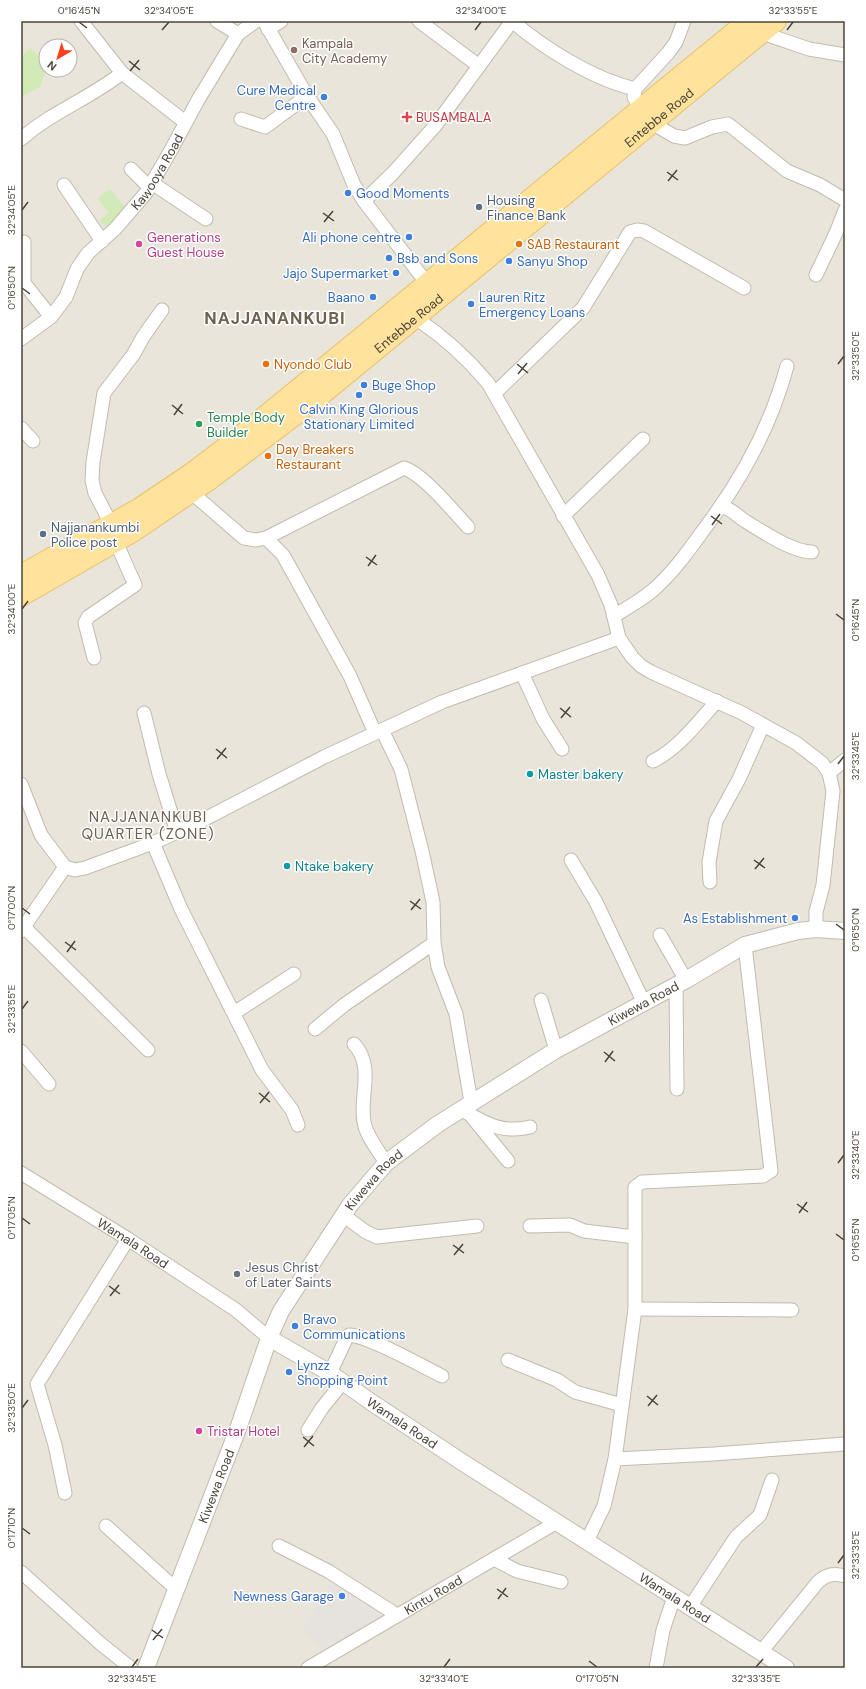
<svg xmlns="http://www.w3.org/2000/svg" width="866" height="1689" font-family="'DM Sans',sans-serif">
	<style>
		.residential { fill: #eae5da; fill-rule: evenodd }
		.industrial { fill: #e6e2dd }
		.green { fill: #d2eab5 }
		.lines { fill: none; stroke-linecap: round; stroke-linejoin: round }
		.minor-casing { stroke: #c2bbae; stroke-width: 15 }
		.tertiary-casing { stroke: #c2bbae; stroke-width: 18 }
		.primary-casing { stroke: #e6c16a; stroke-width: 22 }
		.minor { stroke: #fff; stroke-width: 13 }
		.tertiary { stroke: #fff; stroke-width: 16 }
		.primary { stroke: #ffe39c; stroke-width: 20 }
		.ticks { fill: none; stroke: #4b4439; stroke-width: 1.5 }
		.education-dot { fill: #8d6e63; stroke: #fff; stroke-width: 1.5 }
		.shop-dot { fill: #3f7fe0; stroke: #fff; stroke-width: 1.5 }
		.health-dot { fill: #e0444e; stroke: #fff; stroke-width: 1.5 }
		.service-dot { fill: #5c6f8a; stroke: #fff; stroke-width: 1.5 }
		.hotel-dot { fill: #d1479c; stroke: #fff; stroke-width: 1.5 }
		.food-dot { fill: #e8710a; stroke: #fff; stroke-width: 1.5 }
		.leisure-dot { fill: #2e9e5b; stroke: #fff; stroke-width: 1.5 }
		.culture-dot { fill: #0f9aa8; stroke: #fff; stroke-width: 1.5 }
		.worship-dot { fill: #6b7280; stroke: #fff; stroke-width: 1.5 }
		.labels { text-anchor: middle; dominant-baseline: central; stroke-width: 3; stroke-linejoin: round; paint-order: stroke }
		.education-label { font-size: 13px; fill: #785e54; stroke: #fff; text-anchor: start }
		.shop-label { font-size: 13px; fill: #366cbe; stroke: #fff; text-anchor: start }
		.health-label { font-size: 13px; fill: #be3a42; stroke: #fff; text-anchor: start }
		.street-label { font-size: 13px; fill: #4b4439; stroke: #fff }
		.service-label { font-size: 13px; fill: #4e5e75; stroke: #fff; text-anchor: start }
		.hotel-label { font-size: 13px; fill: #b23c85; stroke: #fff; text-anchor: start }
		.food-label { font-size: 13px; fill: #c56008; stroke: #fff; text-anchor: start }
		.leisure-label { font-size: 13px; fill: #27864d; stroke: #fff; text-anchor: start }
		.culture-label { font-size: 13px; fill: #0d838f; stroke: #fff; text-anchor: start }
		.worship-label { font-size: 13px; fill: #5b616d; stroke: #fff; text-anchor: start }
		.quarter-label { font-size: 15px; letter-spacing: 1px; fill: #6e6250; stroke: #fff }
		.district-label { font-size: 17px; font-weight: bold; letter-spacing: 1px; fill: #6e6250; stroke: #fff }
		.neatline { fill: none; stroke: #4b4439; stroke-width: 1.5 }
		.ticks-label { font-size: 10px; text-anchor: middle; fill: #4b4439 }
	</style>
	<rect width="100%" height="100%" fill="#f6f3ec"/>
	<path class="residential" d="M21 21H845V1668H21ZM46 46H70V70H46Z"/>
	<path class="industrial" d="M334 1577 387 1615 326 1651 303 1630Z"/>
	<path class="green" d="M31 48 46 63V70L40 87 21 97V57Z
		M110 189 127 210 107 230 100 220 109 213 98 198Z"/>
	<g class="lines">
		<g class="minor-casing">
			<g id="minor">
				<path d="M81 21 122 73 185 122"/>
				<path d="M217 21 238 34"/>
				<path d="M264 21 307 96 333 134 354 185 364 201 432 290"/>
				<path d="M419 21 479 66"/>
				<path d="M268 29 281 21"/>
				<path d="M762 33 809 49 845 55"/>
				<path d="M641 110 634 97 635 89 668 53 676 42 684 21"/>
				<path d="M241 119 265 127 307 96"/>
				<path d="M652 123 674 136 685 138 712 127 728 124 787 171 820 185 845 200"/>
				<path d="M21 139C53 111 89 99 122 73"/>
				<path d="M131 169 149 187"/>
				<path d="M152 183 206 219"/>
				<path d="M64 185 102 241"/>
				<path d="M364 201 393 173 435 126 512 21C545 49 593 79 635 89"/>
				<path d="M816 275 836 233 845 210"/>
				<path id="s1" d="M51 317 66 297 77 269 88 253 115 229 146 193 171 150 198 100 238 34 256 21"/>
				<path d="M409 320 410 322 417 319C444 337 467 358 488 383L598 575 611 605 619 638 632 657 641 666 651 672 742 713 796 743 822 763 829 773 833 791 823 885 816 912V929"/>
				<path d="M21 339 51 317 24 283V242"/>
				<path d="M495 393 583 308 630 232 637 230 644 231 744 288"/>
				<path d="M21 428 33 441"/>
				<path d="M192 493 244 538 256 540 266 538 404 468C423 474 454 512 468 527"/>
				<path d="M721 506C732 509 736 515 745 521 762 531 792 552 812 552"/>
				<path d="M563 516 643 439"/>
				<path d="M111 524 95 493 92 480 93 462 104 393 133 355 143 337 162 310"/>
				<path d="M266 538 283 555 350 676 375 733"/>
				<path d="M614 616C627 608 641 600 652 591 673 573 689 550 705 528 742 479 771 426 787 366"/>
				<path d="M94 658 85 623 88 617 135 585 116 542"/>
				<path d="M522 673 543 719 562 749"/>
				<path d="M144 713 159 774 177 832"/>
				<path d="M382 730 401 769 422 851 433 902 434 943 438 967 456 1014 471 1102"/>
				<path d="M653 761C679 748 697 723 717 701"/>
				<path d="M829 773 845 760"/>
				<path d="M21 784 41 835 65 867"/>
				<path d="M153 843 181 909 262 1070 292 1110 298 1125"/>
				<path d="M571 860 596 902 643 1001"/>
				<path d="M710 882 709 862 716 821 739 779 763 725"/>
				<path d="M24 927 148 1050"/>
				<path d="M21 931 65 867 75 870 85 868 153 843 201 821 324 757 442 702 619 638"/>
				<path d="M660 935 686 980"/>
				<path d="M676 985 677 1089"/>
				<path d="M541 1000 556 1050"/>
				<path d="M234 1013 294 974"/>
				<path d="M315 1029 344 1005 434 943"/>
				<path d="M354 1044C375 1067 359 1096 364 1122 366 1136 379 1151 386 1163"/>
				<path d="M21 1051 49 1084"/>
				<path d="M460 1109C485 1123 501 1134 530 1127"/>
				<path d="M472 1117 508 1161"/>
				<path id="s2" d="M21 1173 128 1239 236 1310 269 1338"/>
				<path d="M343 1215 366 1232 377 1237 477 1226"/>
				<path d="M530 1226 570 1225 584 1231 635 1237"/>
				<path d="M635 1309 792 1310"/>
				<path d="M508 1360 557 1380 575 1392 622 1405"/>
				<path d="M330 1373 346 1339 349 1335C369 1336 422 1366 442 1376"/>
				<path d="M308 1430 322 1408 343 1382"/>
				<path d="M615 1459 714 1454 845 1444"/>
				<path d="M65 1493 55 1445 37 1384 128 1239"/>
				<path d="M106 1526 176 1589"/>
				<path d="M587 1541 604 1506 615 1459 635 1309V1187L642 1182 763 1176 771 1171 745 945"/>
				<path d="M279 1546 328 1571 397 1615"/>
				<path d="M494 1559 517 1571 561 1582"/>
				<path d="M21 1572 101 1644 131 1668"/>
				<path d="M690 1607 736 1537 760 1515 772 1480"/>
				<path d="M761 1652 818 1582C827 1574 834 1573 845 1576"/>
				<path id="s3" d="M308 1668 557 1522"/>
				<path d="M656 1668 663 1630 674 1597"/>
			</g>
		</g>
		<g class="tertiary-casing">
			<g id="tertiary">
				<path id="s4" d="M269 1338 330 1373 371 1402 462 1462 786 1668"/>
				<path id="s5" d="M146 1668 239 1426 269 1338 281 1311 350 1205 386 1163 438 1124 556 1050 686 980 745 945 798 931 816 929 845 931"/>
			</g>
		</g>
		<g class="primary-casing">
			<g id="primary">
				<path d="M21 575 140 508 192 473 247 431 748 21"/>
				<path id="s6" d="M21 596 134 531 209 480 316 399 776 21"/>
			</g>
		</g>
		<use href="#minor" class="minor"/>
		<use href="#tertiary" class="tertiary"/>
		<use href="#primary" class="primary"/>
	</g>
	<path class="ticks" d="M79 22 87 28M162 30 169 22M475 30 481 22M787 30 793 22M129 61 140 70M130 71 139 60M667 172 678 180M668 181 677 170M22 210 28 202M323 213 334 221M324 222 333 211M22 288 30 294M517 364 528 373M838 364 844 356M518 374 527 363M172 405 183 414M174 415 182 404M711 516 722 524M712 525 720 514M366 557 377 565M368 566 376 555M22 609 28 601M836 614 844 620M560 708 571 717M561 718 570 707M216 749 227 758M217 759 226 748M838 764 844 756M754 860 765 868M755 869 764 858M410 901 421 909M22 908 30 914M411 910 420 899M836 924 844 930M65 942 76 950M67 952 75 941M22 1009 28 1001M604 1052 615 1061M605 1062 613 1051M259 1093 270 1102M260 1103 269 1092M838 1163 844 1155M797 1204 808 1212M799 1213 807 1202M22 1218 30 1224M836 1234 844 1240M453 1245 464 1253M454 1255 463 1244M109 1286 120 1294M110 1296 119 1285M647 1396 658 1405M648 1406 657 1395M22 1408 28 1400M303 1437 314 1446M304 1447 313 1436M22 1528 30 1534M838 1563 844 1555M497 1589 508 1597M498 1599 506 1588M152 1630 163 1638M153 1640 162 1629M589 1661 597 1667M132 1667 138 1659M444 1667 450 1659M756 1667 763 1659"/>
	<circle class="education-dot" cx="294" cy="50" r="4"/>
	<g class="shop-dot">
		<circle cx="324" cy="97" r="4"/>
		<circle cx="348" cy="193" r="4"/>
		<circle cx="409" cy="237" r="4"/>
		<circle cx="389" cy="258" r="4"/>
		<circle cx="509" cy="261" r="4"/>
		<circle cx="396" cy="273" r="4"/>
		<circle cx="373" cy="297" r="4"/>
		<circle cx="471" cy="304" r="4"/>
		<circle cx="364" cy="385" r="4"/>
		<circle cx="359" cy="395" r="4"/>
		<circle cx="795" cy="918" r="4"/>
		<circle cx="295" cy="1326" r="4"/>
		<circle cx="289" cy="1372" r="4"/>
		<circle cx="342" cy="1596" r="4"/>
	</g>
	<path class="health-dot" d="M405 111h4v4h4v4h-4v4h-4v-4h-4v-4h4z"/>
	<g class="service-dot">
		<circle cx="479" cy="207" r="4"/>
		<circle cx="43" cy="534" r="4"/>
	</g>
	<g class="hotel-dot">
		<circle cx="139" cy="244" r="4"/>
		<circle cx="199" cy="1431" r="4"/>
	</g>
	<g class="food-dot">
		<circle cx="519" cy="244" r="4"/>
		<circle cx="266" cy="364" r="4"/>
		<circle cx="268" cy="456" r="4"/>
	</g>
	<circle class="leisure-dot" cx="199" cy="424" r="4"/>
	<g class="culture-dot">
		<circle cx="530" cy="774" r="4"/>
		<circle cx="287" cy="866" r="4"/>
	</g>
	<circle class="worship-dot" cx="237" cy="1274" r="4"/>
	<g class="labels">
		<g class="education-label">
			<text x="302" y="43">Kampala<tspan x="302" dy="15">City Academy</tspan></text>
		</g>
		<g class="shop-label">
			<text x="316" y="90" text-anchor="end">Cure Medical<tspan x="316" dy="15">Centre</tspan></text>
			<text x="356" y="193">Good Moments</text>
			<text x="401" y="237" text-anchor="end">Ali phone centre</text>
			<text x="397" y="258">Bsb and Sons</text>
			<text x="517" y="261">Sanyu Shop</text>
			<text x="388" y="273" text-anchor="end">Jajo Supermarket</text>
			<text x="365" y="297" text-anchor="end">Baano</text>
			<text x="479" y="297">Lauren Ritz<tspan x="479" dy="15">Emergency Loans</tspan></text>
			<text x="372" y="385">Buge Shop</text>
			<text x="359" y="409" text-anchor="middle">Calvin King Glorious<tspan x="359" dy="15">Stationary Limited</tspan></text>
			<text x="787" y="918" text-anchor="end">As Establishment</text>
			<text x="303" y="1319">Bravo<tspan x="303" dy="15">Communications</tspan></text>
			<text x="297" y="1365">Lynzz<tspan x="297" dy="15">Shopping Point</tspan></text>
			<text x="334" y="1596" text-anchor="end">Newness Garage</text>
		</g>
		<g class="health-label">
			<text x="416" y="117">BUSAMBALA</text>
		</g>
		<g class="street-label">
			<text stroke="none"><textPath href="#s6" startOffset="799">Entebbe Road</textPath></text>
			<text stroke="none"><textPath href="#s1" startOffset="182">Kawooya Road</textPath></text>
			<text stroke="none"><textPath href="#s6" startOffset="475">Entebbe Road</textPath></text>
			<text stroke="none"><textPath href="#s5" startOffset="867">Kiwewa Road</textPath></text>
			<text stroke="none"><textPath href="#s5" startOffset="543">Kiwewa Road</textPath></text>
			<text stroke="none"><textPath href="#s2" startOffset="132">Wamala Road</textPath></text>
			<text stroke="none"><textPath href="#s4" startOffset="158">Wamala Road</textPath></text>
			<text stroke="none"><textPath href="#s5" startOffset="195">Kiwewa Road</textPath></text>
			<text stroke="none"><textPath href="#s3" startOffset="145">Kintu Road</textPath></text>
			<text stroke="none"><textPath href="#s4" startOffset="482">Wamala Road</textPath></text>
		</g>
		<g class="service-label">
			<text x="487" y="200">Housing<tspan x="487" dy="15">Finance Bank</tspan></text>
			<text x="51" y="527">Najjanankumbi<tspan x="51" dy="15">Police post</tspan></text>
		</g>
		<g class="hotel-label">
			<text x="147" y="237">Generations<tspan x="147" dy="15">Guest House</tspan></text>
			<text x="207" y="1431">Tristar Hotel</text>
		</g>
		<g class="food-label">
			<text x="527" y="244">SAB Restaurant</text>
			<text x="274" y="364">Nyondo Club</text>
			<text x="276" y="449">Day Breakers<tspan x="276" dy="15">Restaurant</tspan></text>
		</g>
		<g class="leisure-label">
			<text x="207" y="417">Temple Body<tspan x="207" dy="15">Builder</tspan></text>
		</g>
		<g class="culture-label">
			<text x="538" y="774">Master bakery</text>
			<text x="295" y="866">Ntake bakery</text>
		</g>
		<g class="worship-label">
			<text x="245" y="1267">Jesus Christ<tspan x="245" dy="15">of Later Saints</tspan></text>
		</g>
		<g class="quarter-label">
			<text x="148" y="817">NAJJANANKUBI<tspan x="148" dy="17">QUARTER (ZONE)</tspan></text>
		</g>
		<g class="district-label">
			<text x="275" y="318">NAJJANANKUBI</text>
		</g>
	</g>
	<rect width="866" height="1689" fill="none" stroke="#ffffff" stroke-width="44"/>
	<g transform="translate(58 58) rotate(218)"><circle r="19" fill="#ffffff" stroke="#b7b4b0"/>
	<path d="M0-3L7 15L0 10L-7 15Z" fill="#fc3f1d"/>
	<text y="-6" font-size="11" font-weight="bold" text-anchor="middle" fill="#4b4439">N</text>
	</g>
	<rect x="22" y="22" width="822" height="1645" class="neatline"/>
	<g class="ticks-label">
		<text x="79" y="14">0°16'45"N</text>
		<text x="169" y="14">32°34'05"E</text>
		<text x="481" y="14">32°34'00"E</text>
		<text x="793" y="14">32°33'55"E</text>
		<text transform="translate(11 210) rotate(-90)" y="4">32°34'05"E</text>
		<text transform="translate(11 288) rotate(-90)" y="4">0°16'50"N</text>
		<text transform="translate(855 356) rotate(-90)" y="4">32°33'50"E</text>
		<text transform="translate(11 609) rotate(-90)" y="4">32°34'00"E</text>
		<text transform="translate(855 620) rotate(-90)" y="4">0°16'45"N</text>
		<text transform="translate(855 756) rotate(-90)" y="4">32°33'45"E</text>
		<text transform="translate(11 908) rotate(-90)" y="4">0°17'00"N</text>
		<text transform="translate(855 930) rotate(-90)" y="4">0°16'50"N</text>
		<text transform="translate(11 1009) rotate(-90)" y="4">32°33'55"E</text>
		<text transform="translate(855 1155) rotate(-90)" y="4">32°33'40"E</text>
		<text transform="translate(11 1218) rotate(-90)" y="4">0°17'05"N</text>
		<text transform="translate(855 1240) rotate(-90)" y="4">0°16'55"N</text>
		<text transform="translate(11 1408) rotate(-90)" y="4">32°33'50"E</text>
		<text transform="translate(11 1528) rotate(-90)" y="4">0°17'10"N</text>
		<text transform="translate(855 1555) rotate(-90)" y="4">32°33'35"E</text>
		<text x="132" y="1682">32°33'45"E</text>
		<text x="444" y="1682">32°33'40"E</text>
		<text x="597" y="1682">0°17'05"N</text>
		<text x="756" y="1682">32°33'35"E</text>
	</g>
</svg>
